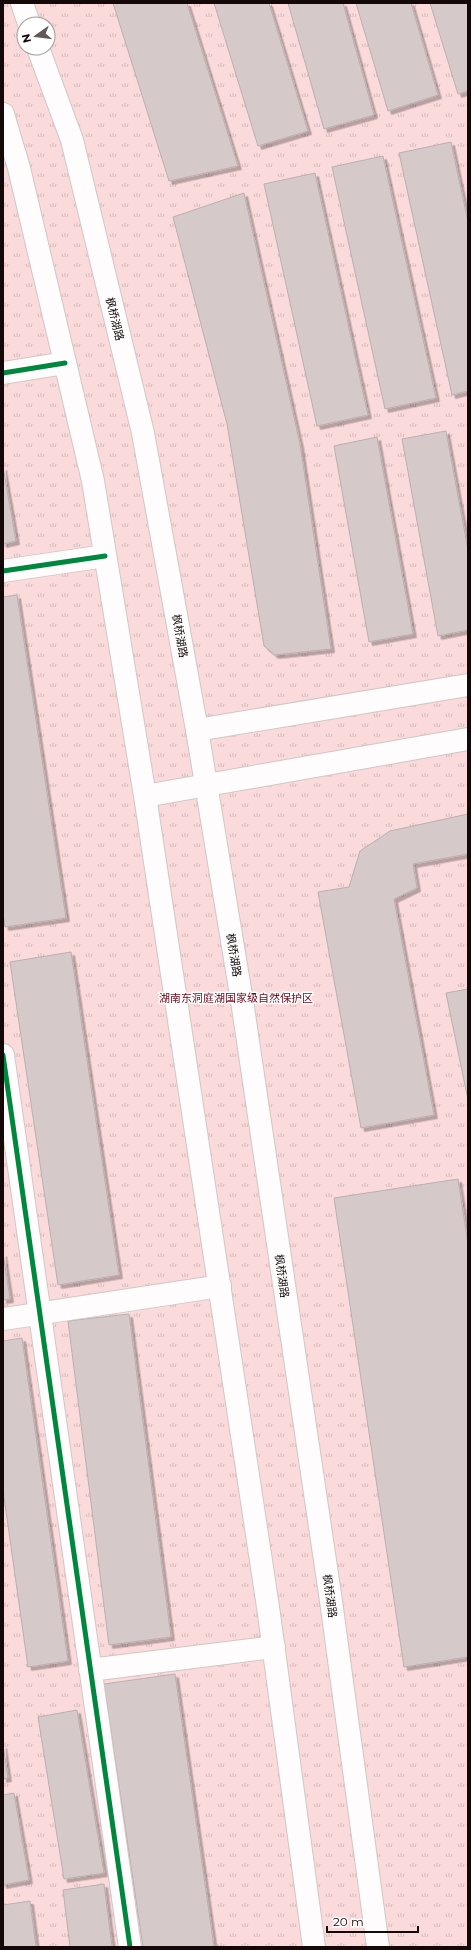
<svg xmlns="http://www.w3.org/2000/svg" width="471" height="1950" font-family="Montserrat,'Noto Sans SC',sans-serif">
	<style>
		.park { fill: url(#park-tufts); fill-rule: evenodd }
		.building { fill: #d5c9c9; stroke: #baafaf; filter: url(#shadow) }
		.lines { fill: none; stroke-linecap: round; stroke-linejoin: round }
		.minor-casing { stroke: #d2c6c6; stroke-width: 24 }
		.secondary-casing { stroke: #d2c6c6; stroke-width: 24 }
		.primary-casing { stroke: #d2c6c6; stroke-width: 24 }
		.minor { stroke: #fefcfc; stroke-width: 22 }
		.secondary { stroke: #fefcfc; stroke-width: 22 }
		.primary { stroke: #fefcfc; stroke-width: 22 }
		.cycleway-casing { stroke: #fff; stroke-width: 8 }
		.cycleway { stroke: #00873e; stroke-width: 5 }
		.labels { text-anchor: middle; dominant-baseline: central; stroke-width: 3; stroke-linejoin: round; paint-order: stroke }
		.street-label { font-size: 11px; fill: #140809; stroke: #fff }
		.park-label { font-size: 11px; fill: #6b0c20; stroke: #fff }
	</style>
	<defs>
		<pattern id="park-tufts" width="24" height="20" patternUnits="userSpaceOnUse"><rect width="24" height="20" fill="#fbdadb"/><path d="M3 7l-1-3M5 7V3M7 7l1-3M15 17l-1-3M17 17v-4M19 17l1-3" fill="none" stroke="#d6babb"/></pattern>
		<filter id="shadow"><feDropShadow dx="3.5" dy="3.5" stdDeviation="0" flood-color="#0004"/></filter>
	</defs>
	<rect width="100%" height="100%" fill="#f7ebeb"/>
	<path class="park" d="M3 3H468V1947H3ZM24 24H48V48H24Z"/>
	<path class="building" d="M113 3H187L238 166 169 181Z
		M214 3H269L308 131 258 146Z
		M288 3H343L374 115 324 129Z
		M356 3H411L438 95 388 111Z
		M430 3H468V91L458 94Z
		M451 142 468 222V391L452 395 399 153Z
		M383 156 436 398 385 409 332 167Z
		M315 173 368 415 317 426 264 184Z
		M244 193 300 444 331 649 275 655 264 646 227 424 173 217Z
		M446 431 468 550V630L438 636 402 439Z
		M377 437 413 634 369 642 334 446Z
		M3 467 16 541 3 544Z
		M17 595 66 918 5 927 3 913V597Z
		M468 814V854L413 864 417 888 394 899 434 1115 361 1128 318 892 349 887 360 851 390 831Z
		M71 952 119 1275 58 1285 10 962Z
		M468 989V1100L446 993Z
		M458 1179 468 1244V1657L404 1667 334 1198Z
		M3 1253 10 1299 3 1300Z
		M129 1314 171 1637 109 1645 68 1321Z
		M22 1338 68 1661 28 1667 3 1490V1341Z
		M175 1674 214 1947H143L104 1684Z
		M77 1710 104 1873 64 1879 38 1717Z
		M3 1745 8 1778 3 1779Z
		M14 1793 29 1880 3 1885V1795Z
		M104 1884 112 1947H70L63 1890Z
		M30 1901 36 1947H3V1905Z"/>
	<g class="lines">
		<g class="minor-casing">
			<path id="minor" d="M3 373 65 363
				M3 571 105 556
				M3 1055 130 1947
				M3 1319 220 1286
				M90 1670 274 1647"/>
		</g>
		<g class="secondary-casing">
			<path id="secondary" d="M197 730 468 685
				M145 796 468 739"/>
		</g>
		<g class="primary-casing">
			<path id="primary" d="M22 3 29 24
				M38 48 72 140 143 433 197 730 242 1001 331 1601 378 1947
				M3 114 19 168 93 481 145 796 268 1607 314 1947"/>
		</g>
		<use href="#minor" class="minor"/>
		<use href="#secondary" class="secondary"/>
		<use href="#primary" class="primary"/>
		<g class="cycleway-casing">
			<path id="cycleway" d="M3 373 65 363
				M3 571 105 556
				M3 1055 130 1947"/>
		</g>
		<use href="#cycleway" class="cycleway"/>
	</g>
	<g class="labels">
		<g class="street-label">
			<text transform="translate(115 319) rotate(76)">枫桥湖路</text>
			<text transform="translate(180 636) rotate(80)">枫桥湖路</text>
			<text transform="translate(234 955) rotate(81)">枫桥湖路</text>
			<text transform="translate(282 1276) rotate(82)">枫桥湖路</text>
			<text transform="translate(330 1596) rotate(82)">枫桥湖路</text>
		</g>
		<g class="park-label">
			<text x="236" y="998">湖南东洞庭湖国家级自然保护区</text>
		</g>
	</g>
	<rect width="471" height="1950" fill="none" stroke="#140809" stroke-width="8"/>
	<g transform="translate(36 36) rotate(256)"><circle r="19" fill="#ffffff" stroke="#a19c9d"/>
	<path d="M0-3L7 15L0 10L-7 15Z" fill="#635758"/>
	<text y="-6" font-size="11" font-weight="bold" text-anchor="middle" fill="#140809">N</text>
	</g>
	<path d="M327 1926v6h91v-6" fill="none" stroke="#140809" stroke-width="2"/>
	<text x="333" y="1926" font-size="12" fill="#140809" stroke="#ffffff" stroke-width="3" paint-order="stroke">20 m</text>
</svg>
